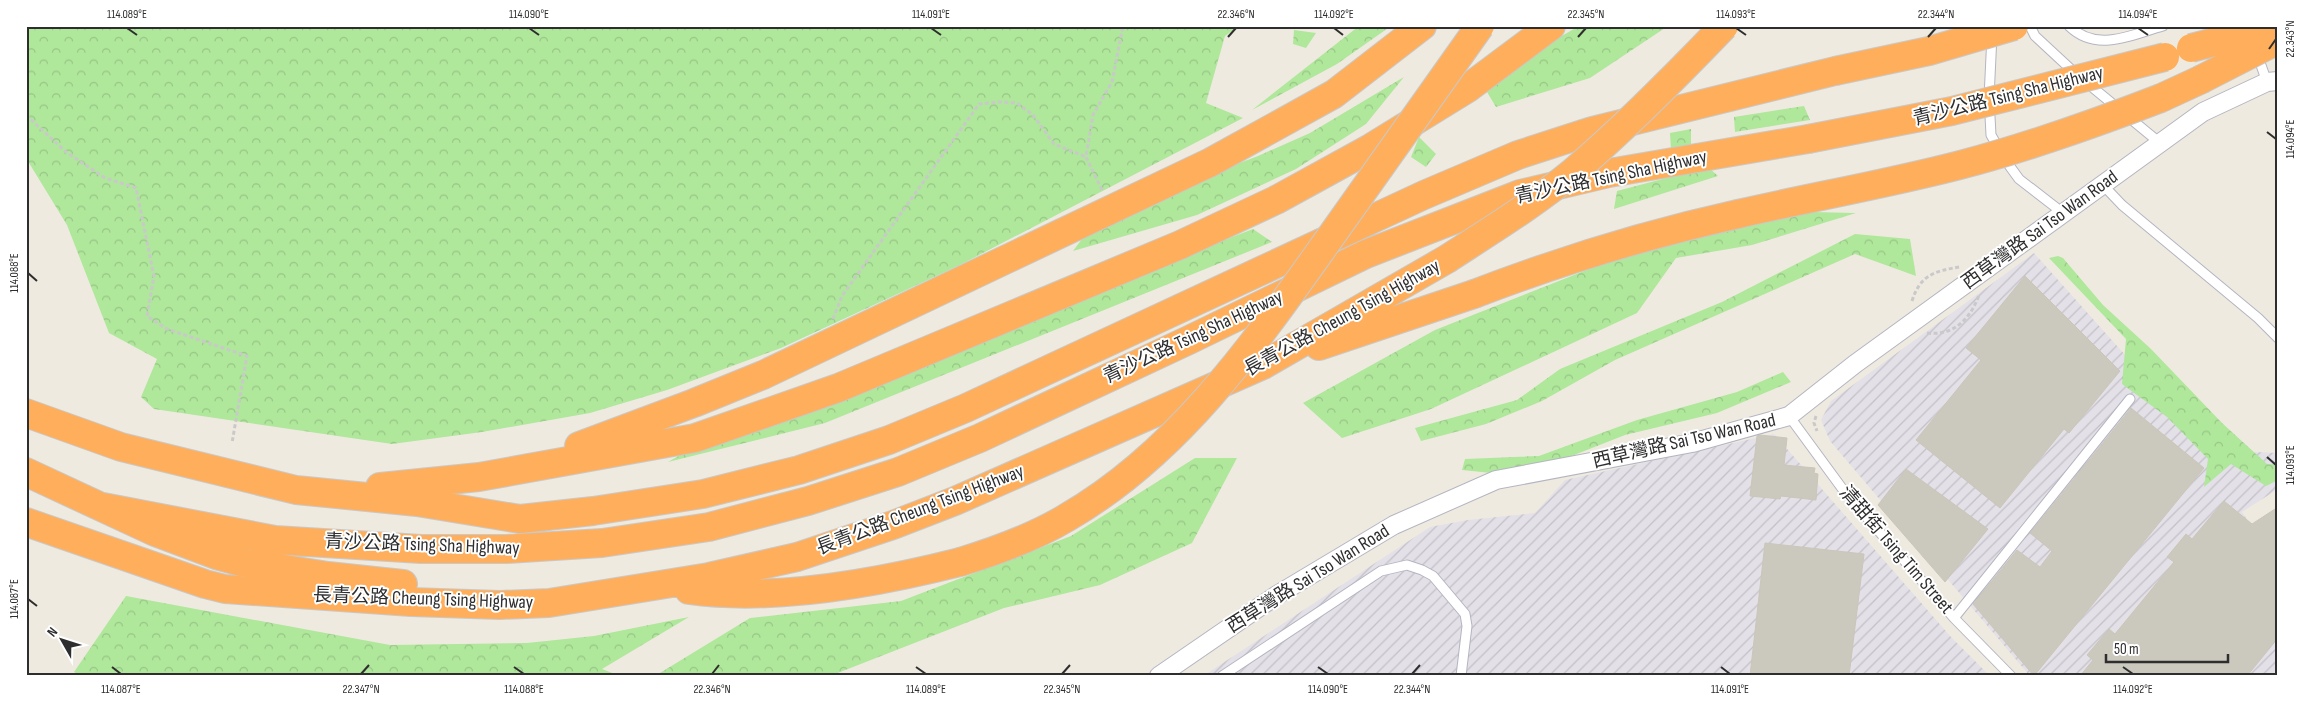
<svg xmlns="http://www.w3.org/2000/svg" width="2304" height="702" font-family="'Sofia Sans Condensed','Noto Sans TC',sans-serif">
	<style>
		.industrial { fill: url(#industrial-furrows) }
		.forest { fill: url(#forest-crowns) }
		.building { fill: #cbc8be; stroke: #cbc6b9 }
		.lines { fill: none; stroke-linecap: round; stroke-linejoin: round }
		.lane-casing { stroke: #b4b5c1; stroke-width: 11 }
		.street-casing { stroke: #b4b5c1; stroke-width: 20 }
		.highway-casing { stroke: #c9c9c9; stroke-width: 30 }
		.path { stroke: #c9c9c9; stroke-width: 3; stroke-dasharray: 4 2.5; stroke-linecap: butt }
		.lane { stroke: #fff; stroke-width: 9 }
		.street { stroke: #fff; stroke-width: 18 }
		.highway { stroke: #ffae5b; stroke-width: 28 }
		.highway-bridge-casing { stroke: #c9c9c9; stroke-width: 30; stroke-linecap: butt }
		.highway-bridge { stroke: #ffae5b; stroke-width: 28 }
		.ticks { fill: none; stroke: #2e2e2e; stroke-width: 2 }
		.labels { text-anchor: middle; dominant-baseline: central; stroke-width: 4; stroke-linejoin: round; paint-order: stroke }
		.street-label { font-size: 19px; fill: #2e2e2e; stroke: #fff }
		.neatline { fill: none; stroke: #2e2e2e; stroke-width: 2 }
		.ticks-label { font-size: 12px; text-anchor: middle; fill: #2e2e2e }
	</style>
	<defs>
		<pattern id="industrial-furrows" width="10" height="10" patternUnits="userSpaceOnUse" patternTransform="scale(1.25)"><rect width="10" height="10" fill="#e3e0e8"/><path d="M-1 1l2-2M0 10L10 0M9 11l2-2" fill="none" stroke="#c3c0c7"/></pattern>
		<pattern id="forest-crowns" width="20" height="18" patternUnits="userSpaceOnUse" patternTransform="scale(1.25)"><rect width="20" height="18" fill="#afe79b"/><path d="M2 6a3 3 0 1 1 6 0M12 15a3 3 0 1 1 6 0" fill="none" stroke="#97c686"/></pattern>
	</defs>
	<rect width="100%" height="100%" fill="#efeae0"/>
	<path class="industrial" d="M2034 253 2210 450 2278 453V489L2242 512 2273 558 2249 619 2278 645V676H2030L1830 441 1821 420 1831 401Z
		M1774 434 1951 637 1990 676H1203L1430 527 1468 520 1535 513 1565 480Z"/>
	<path class="forest" d="M26 26H1239L1225 36 1206 103 1243 118 960 265 781 348 667 390 590 413 482 432 392 444 154 409 141 397 157 359 109 333 67 225 26 158Z
		M1359 26H1391L1337 64 1252 110Z
		M1579 26H1668L1590 78 1496 107 1487 92 1534 52Z
		M1294 30 1316 33 1306 48 1293 44Z
		M1404 77 1366 124 1296 169 1197 215 1073 251 1085 235 1195 180 1258 156 1310 133Z
		M1804 106 1810 120 1735 132 1734 117Z
		M1691 129V145L1671 150 1670 133Z
		M1419 137 1436 154 1426 167 1411 157Z
		M1708 167 1718 176 1614 209 1617 191Z
		M1771 211 1856 213 1752 245 1676 258 1637 313 1431 409 1342 438 1303 403 1435 330 1650 245Z
		M1253 229 1272 242 825 423 668 462 708 439Z
		M1855 234 1910 239 1916 276 1855 254 1615 360 1542 401 1486 424 1421 441 1415 428 1517 400 1560 369 1722 302Z
		M2058 256 2063 258 2103 305 2151 349 2222 423 2267 464 2278 465V480L2266 486 2231 464 2204 487 2208 459 2167 417 2122 384 2126 339 2049 258Z
		M1783 372 1791 382 1717 413 1625 435 1521 476 1462 470 1465 459 1539 456 1637 420 1737 392Z
		M1195 458H1237L1192 543 1100 585 1004 608 830 676H655L750 618 901 601 1071 536Z
		M126 596 390 645 527 643 594 636 689 617 602 669 620 676H81L74 672Z"/>
	<path class="building" d="M2025 276 2120 371 2069 433 2064 429 2000 508 1916 440 1981 360 1966 348Z
		M2131 408 2204 468 2034 676 1973 604 2017 550 2040 567 2052 551 2030 533Z
		M1760 435 1787 438 1784 465 1815 468 1814 473 1818 474 1816 500 1781 496 1780 499 1750 496 1757 436Z
		M1906 469 1988 529 1945 582 1878 505Z
		M2224 501 2252 524 2278 507V638L2247 676H2080L2093 660 2087 655 2109 629 2115 634 2174 562 2167 557 2186 534 2192 539Z
		M1765 543 1864 554 1849 676H1750Z"/>
	<g class="lines">
		<g class="lane-casing">
			<path id="lane" d="M2030 26 2035 36 2076 74
				M2069 26C2097 53 2130 35 2163 26
				M1992 35 1989 98 1991 135 2006 161 2019 179 2063 213
				M2257 54 2267 82
				M2086 82 2160 143
				M2103 185 2122 205 2258 318 2278 338
				M1789 416 1844 491 1954 618 2011 676
				M1954 618 2130 399
				M1222 676 1381 571 1407 565 1422 570 1433 576 1465 614 1467 626 1461 676"/>
		</g>
		<g class="street-casing">
			<path id="street" d="M1159 676 1277 595 1394 525 1496 480 1692 443 1789 416 1855 364 2203 112 2267 82 2278 81"/>
		</g>
		<g class="highway-casing">
			<path id="highway" d="M2161 98 2200 80
				M1319 346 1474 294
				M26 413 121 447 296 490 417 502 520 519 593 511 703 494 799 470 889 440 966 408 1424 195 1518 155 1592 131 1835 71
				M579 446 694 403 763 375 1211 162 1334 94 1422 26
				M26 472 155 532 216 555 241 562 328 576 403 584
				M380 487 479 477 695 438 838 388 1180 245 1276 200 1369 149 1468 88 1551 26
				M103 507 275 540 421 549H506L602 543 709 527 808 501 898 472 980 438 1189 340 1366 254 1520 194 1609 173 1808 139
				M26 522 205 584 225 589 411 602 500 605 549 603 709 577 797 557 893 525 955 501 1263 365 1447 259
				M689 590C774 602 877 583 960 562"/>
		</g>
		<path class="path" d="M26 115 66 152 105 178 136 188 154 276 147 316 167 329 247 356 232 443
			M1102 190 1086 157 1093 115 1112 82 1123 26
			M1912 301C1920 275 1935 271 1959 267
			M833 319 842 296 979 104 1000 102 1017 103 1033 115 1054 144 1086 157
			M1927 333C1953 336 1970 320 1979 295
			M1816 416 1814 423 1817 431"/>
		<use href="#lane" class="lane"/>
		<use href="#street" class="street"/>
		<use href="#highway" class="highway"/>
		<g class="highway-bridge-casing">
			<path id="highway-bridge" d="M2191 48 2276 26
				M1835 71 1929 51 2014 26
				M2200 80 2278 40
				M1808 139 1952 111 2165 57
				M1447 259C1490 231 1534 204 1573 172 1626 127 1676 76 1724 26
				M1474 294C1560 261 1648 234 1738 214 1812 197 1887 184 1960 165 2029 147 2096 123 2161 98
				M960 562C996 551 1033 538 1066 518 1179 453 1255 343 1329 239 1379 168 1429 97 1480 26"/>
		</g>
		<use href="#highway-bridge" class="highway-bridge"/>
	</g>
	<path class="ticks" d="M127 28 137 35M529 28 539 35M931 28 941 35M1334 28 1343 35M1736 28 1746 35M2138 28 2148 35M1228 37 1236 28M1578 37 1586 28M1928 37 1936 28M2269 49 2276 39M2267 132 2276 139M28 273 37 281M2267 457 2276 465M28 599 37 606M112 667 121 674M514 667 524 674M916 667 926 674M1318 667 1328 674M1721 667 1730 674M2123 667 2133 674M361 674 369 665M712 674 719 665M1062 674 1070 665M1412 674 1420 665"/>
	<g class="labels">
		<g class="street-label">
			<text transform="translate(2008 96) rotate(-14)">青沙公路 Tsing Sha Highway</text>
			<text transform="translate(1611 177) rotate(-12)">青沙公路 Tsing Sha Highway</text>
			<text transform="translate(2040 230) rotate(-36)">西草灣路 Sai Tso Wan Road</text>
			<text transform="translate(1342 318) rotate(-29)">長青公路 Cheung Tsing Highway</text>
			<text transform="translate(1193 337) rotate(-25)">青沙公路 Tsing Sha Highway</text>
			<text transform="translate(1684 441) rotate(-13)">西草灣路 Sai Tso Wan Road</text>
			<text transform="translate(920 510) rotate(-21)">長青公路 Cheung Tsing Highway</text>
			<text transform="translate(422 545) rotate(2)">青沙公路 Tsing Sha Highway</text>
			<text transform="translate(1896 550) rotate(49)">清甜街 Tsing Tim Street</text>
			<text transform="translate(1308 579) rotate(-32)">西草灣路 Sai Tso Wan Road</text>
			<text transform="translate(423 599) rotate(2)">長青公路 Cheung Tsing Highway</text>
		</g>
	</g>
	<rect width="2304" height="702" fill="none" stroke="#ffffff" stroke-width="55"/>
	<g transform="translate(62 640) rotate(309)" stroke="#ffffff" stroke-width="4" paint-order="stroke">
	<path d="M0-4L9 19L0 12L-9 19Z" fill="#2e2e2e"/>
	<text y="-8" font-size="14" font-weight="bold" text-anchor="middle" fill="#2e2e2e">N</text>
	</g>
	<path d="M2106 654v8h122v-8" fill="none" stroke="#2e2e2e" stroke-width="2.5"/>
	<text x="2114" y="654" font-size="15" fill="#2e2e2e" stroke="#ffffff" stroke-width="4" paint-order="stroke">50 m</text>
	<rect x="28" y="28" width="2248" height="646" class="neatline"/>
	<g class="ticks-label">
		<text x="127" y="18">114.089°E</text>
		<text x="529" y="18">114.090°E</text>
		<text x="931" y="18">114.091°E</text>
		<text x="1236" y="18">22.346°N</text>
		<text x="1334" y="18">114.092°E</text>
		<text x="1586" y="18">22.345°N</text>
		<text x="1736" y="18">114.093°E</text>
		<text x="1936" y="18">22.344°N</text>
		<text x="2138" y="18">114.094°E</text>
		<text transform="translate(2290 39) rotate(-90)" y="4">22.343°N</text>
		<text transform="translate(2290 139) rotate(-90)" y="4">114.094°E</text>
		<text transform="translate(14 273) rotate(-90)" y="4">114.088°E</text>
		<text transform="translate(2290 465) rotate(-90)" y="4">114.093°E</text>
		<text transform="translate(14 599) rotate(-90)" y="4">114.087°E</text>
		<text x="121" y="693">114.087°E</text>
		<text x="361" y="693">22.347°N</text>
		<text x="524" y="693">114.088°E</text>
		<text x="712" y="693">22.346°N</text>
		<text x="926" y="693">114.089°E</text>
		<text x="1062" y="693">22.345°N</text>
		<text x="1328" y="693">114.090°E</text>
		<text x="1412" y="693">22.344°N</text>
		<text x="1730" y="693">114.091°E</text>
		<text x="2133" y="693">114.092°E</text>
	</g>
</svg>
